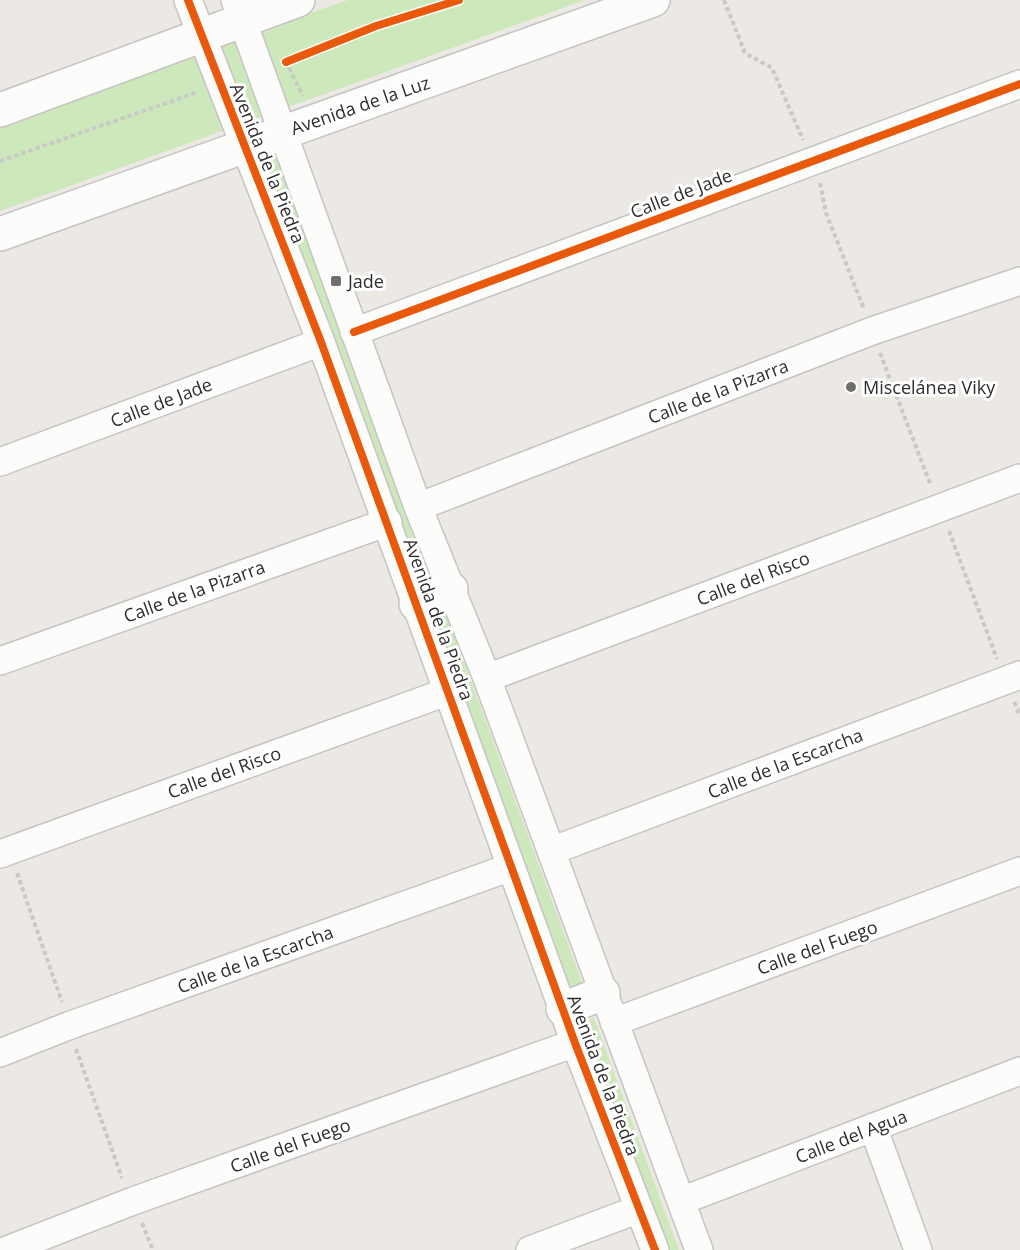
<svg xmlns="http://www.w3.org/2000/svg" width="1020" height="1250" font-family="'Open Sans',sans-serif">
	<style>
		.green { fill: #cde9bb }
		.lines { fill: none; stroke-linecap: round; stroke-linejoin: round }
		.street-casing { stroke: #c6c4c5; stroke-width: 30 }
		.secondary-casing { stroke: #c6c4c5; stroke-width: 36 }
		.path { stroke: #c9c9c8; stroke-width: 4; stroke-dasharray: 4.5 3; stroke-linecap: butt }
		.street { stroke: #fcfcfb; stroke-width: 27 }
		.secondary { stroke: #fcfcfb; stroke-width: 33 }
		.cycleway-casing { stroke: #fff; stroke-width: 11 }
		.cycleway { stroke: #e8590c; stroke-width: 8 }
		.poi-dot { fill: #706f6e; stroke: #fff; stroke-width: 2 }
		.labels { text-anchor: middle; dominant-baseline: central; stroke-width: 6; stroke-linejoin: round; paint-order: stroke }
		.street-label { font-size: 18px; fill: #2e2e2e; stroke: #fff }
		.poi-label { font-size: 18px; fill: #2e2e2e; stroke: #fff; text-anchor: start }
	</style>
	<rect width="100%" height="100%" fill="#ece8e4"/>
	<path class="green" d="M348 0H585L0 211V126L168 62Z
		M284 147 445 590 417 600 255 159Z
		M446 613 583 985 566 991 429 619Z
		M594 1018 679 1250H661L574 1026Z"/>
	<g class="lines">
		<g class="street-casing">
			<path id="street" d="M188 0 321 342 575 1043 655 1250
				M235 0 418 507 487 678 699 1250
				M354 332 1020 84
				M0 462 321 342
				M418 507 872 331 1020 281
				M0 661 388 522
				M487 678 1020 478
				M551 851 1020 675
				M0 854 449 691
				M614 1022 1020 871
				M0 1053 68 1026 511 867
				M873 1127 918 1250
				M681 1201 1020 1071
				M7 1250 133 1201 575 1043
				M530 1250 639 1209"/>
		</g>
		<g class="secondary-casing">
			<path id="secondary" d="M0 110 298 0
				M0 234 653 0
				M416 604 451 589
				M563 1009 603 993"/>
		</g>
		<path class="path" d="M724 0 745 53 772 68 803 140
			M289 68 303 96
			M0 161 198 92
			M820 183 826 213 864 309
			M880 353 931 486
			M949 531 997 659
			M1014 702 1020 716
			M17 873 62 1002
			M76 1049 122 1178
			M142 1223 153 1250"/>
		<use href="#street" class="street"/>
		<use href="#secondary" class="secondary"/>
		<g class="cycleway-casing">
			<path id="cycleway" d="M188 0 321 342 575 1043 655 1250
				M286 62 376 26 459 0
				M354 332 1020 84"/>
		</g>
		<use href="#cycleway" class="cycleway"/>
	</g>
	<g class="poi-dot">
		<rect x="330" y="275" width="12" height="12" rx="3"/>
		<circle cx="851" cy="387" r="6"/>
	</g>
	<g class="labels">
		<g class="street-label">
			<text transform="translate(360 105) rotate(-19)">Avenida de la Luz</text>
			<text transform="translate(268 163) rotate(68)">Avenida de la Piedra</text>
			<text transform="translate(681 193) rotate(-21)">Calle de Jade</text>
			<text transform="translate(718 391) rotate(-21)">Calle de la Pizarra</text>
			<text transform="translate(161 402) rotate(-21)">Calle de Jade</text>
			<text transform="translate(753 578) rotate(-21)">Calle del Risco</text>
			<text transform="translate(194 591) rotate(-20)">Calle de la Pizarra</text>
			<text transform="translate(439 619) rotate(70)">Avenida de la Piedra</text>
			<text transform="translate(785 763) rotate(-21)">Calle de la Escarcha</text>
			<text transform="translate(224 772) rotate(-20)">Calle del Risco</text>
			<text transform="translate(817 947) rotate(-20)">Calle del Fuego</text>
			<text transform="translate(255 959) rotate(-20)">Calle de la Escarcha</text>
			<text transform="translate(604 1075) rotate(69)">Avenida de la Piedra</text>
			<text transform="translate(851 1136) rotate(-21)">Calle del Agua</text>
			<text transform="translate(290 1145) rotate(-20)">Calle del Fuego</text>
		</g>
		<g class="poi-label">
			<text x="348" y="281">Jade</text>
			<text x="863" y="387">Miscelánea Viky</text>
		</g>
	</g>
</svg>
